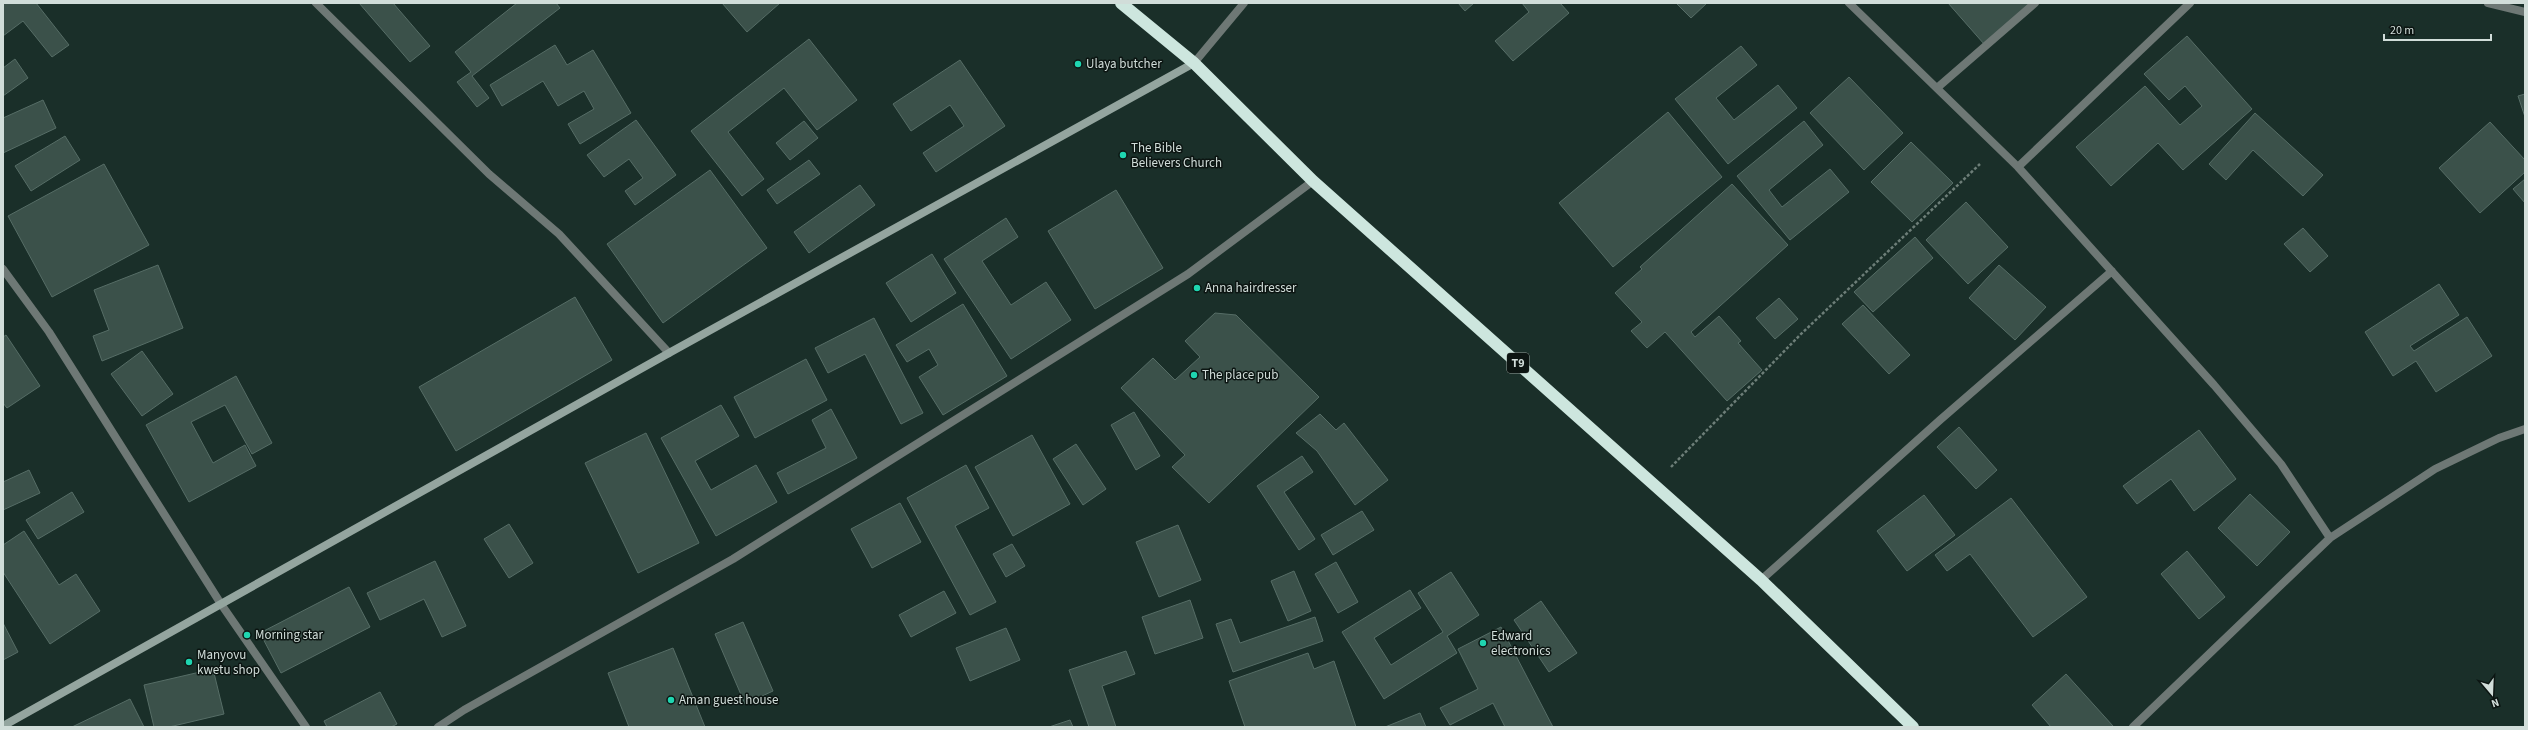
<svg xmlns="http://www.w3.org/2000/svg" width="2528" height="730" font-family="'Source Sans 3',sans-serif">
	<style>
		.building { fill: #3b514a; stroke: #566d66 }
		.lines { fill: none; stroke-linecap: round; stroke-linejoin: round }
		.path { stroke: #6d7e78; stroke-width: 2.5; stroke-dasharray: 3 2; stroke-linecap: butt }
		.street { stroke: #6e7875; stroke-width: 8 }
		.secondary { stroke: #94a59f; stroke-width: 8 }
		.highway { stroke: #cde6de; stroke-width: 12 }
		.poi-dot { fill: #1fd5b0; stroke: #0c1512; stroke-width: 1.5 }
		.labels { text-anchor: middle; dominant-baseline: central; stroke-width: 3; stroke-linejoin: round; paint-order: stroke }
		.shield { fill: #0c1512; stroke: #96a19d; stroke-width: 1 }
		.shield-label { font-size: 12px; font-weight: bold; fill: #d1ddd9 }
		.poi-label { font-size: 13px; fill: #d1ddd9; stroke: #0c1512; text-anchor: start }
	</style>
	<rect width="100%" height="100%" fill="#1a2f29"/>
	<path class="building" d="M3 3H36L69 45 52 57 23 21 3 36Z
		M359 3H393L430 46 410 62Z
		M517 3H556L560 8 472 76 489 98 477 107 457 82 471 72 455 52Z
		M722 3H780L747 32Z
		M1458 3H1474L1465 11Z
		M1522 3H1560L1569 13 1513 61 1495 41 1529 12Z
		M1676 3H1707L1691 18Z
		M1948 3H2030L1984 44Z
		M2187 36 2252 109 2183 170 2158 143 2111 186 2076 147 2145 86 2180 125 2202 106 2185 86 2169 100 2144 74Z
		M809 39 857 100 817 130 784 88 728 132 764 179 742 196 691 131Z
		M555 45 567 65 593 50 631 113 580 144 568 124 594 109 584 91 558 106 543 81 502 106 490 85Z
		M1741 46 1757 65 1716 98 1734 120 1778 85 1797 108 1728 164 1675 99Z
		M15 59 28 78 3 96V68Z
		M960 60 1005 126 936 172 923 153 964 126 950 105 911 131 893 104Z
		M1849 77 1903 133 1864 170 1810 113Z
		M2525 94V117L2518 96Z
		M43 100 56 128 3 153V118Z
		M1668 112 1722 177 1613 267 1559 203Z
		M2255 113 2323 175 2303 196 2253 150 2226 180 2209 164Z
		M636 120 676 175 635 205 625 191 643 178 629 159 604 177 587 155Z
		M804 121 818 138 790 160 776 143Z
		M1804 121 1823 145 1769 190 1782 207 1830 169 1849 192 1790 240 1737 176Z
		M2490 122 2525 160V172L2480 213 2439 168Z
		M65 136 80 160 31 191 15 166Z
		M1911 142 1953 183 1912 222 1871 182Z
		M809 160 820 174 777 204 767 190Z
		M104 164 149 245 52 297 8 216Z
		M710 170 767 248 663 323 607 244Z
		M2525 179V203L2513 189Z
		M1732 184 1788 245 1691 332 1695 337 1719 316 1741 341 1738 343 1762 370 1727 401 1665 332 1647 348 1631 331 1642 322 1615 293 1642 269 1640 267Z
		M860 185 875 205 809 253 794 232Z
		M1116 190 1163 268 1095 309 1048 231Z
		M1966 202 2008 247 1968 284 1926 240Z
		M1006 218 1018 237 982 261 1011 305 1046 282 1071 320 1011 359 944 259Z
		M2303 228 2328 256 2310 272 2284 244Z
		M1915 237 1933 258 1873 312 1854 292Z
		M932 254 956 293 911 322 886 283Z
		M158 265 183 328 102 361 93 336 109 330 94 290Z
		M1999 265 2046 307 2015 340 1969 298Z
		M2439 284 2459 315 2410 346 2414 351 2467 317 2492 356 2436 392 2416 361 2393 376 2365 332Z
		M575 297 612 360 456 451 419 387Z
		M1779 298 1798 319 1775 339 1756 318Z
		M963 304 1007 376 943 415 919 377 938 365 929 349 907 362 896 345Z
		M1863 305 1910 355 1889 374 1842 324Z
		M1215 313 1236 315 1319 397 1209 503 1172 467 1185 455 1121 388 1153 358 1175 380 1200 357 1185 341Z
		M874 318 923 413 901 424 865 354 828 373 815 348Z
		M6 335 40 386 7 408 3 403V337Z
		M142 351 173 394 142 416 111 374Z
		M806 359 827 400 755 438 734 397Z
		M236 376 272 443 252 454 225 405 191 422 213 463 245 445 256 466 189 502 146 425Z
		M721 405 739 436 695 461 711 490 756 465 777 502 716 536 661 438Z
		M831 409 857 458 788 494 777 473 826 448 812 420Z
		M1134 412 1160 456 1136 470 1111 425Z
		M1320 414 1336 430 1344 423 1388 480 1355 505 1317 451 1296 433Z
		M1959 427 1997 470 1976 489 1937 447Z
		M2199 430 2236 479 2194 511 2171 479 2137 504 2123 486Z
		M646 433 699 543 638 573 585 463Z
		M1032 435 1070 504 1013 536 975 467Z
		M1076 444 1106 489 1083 505 1053 459Z
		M1302 456 1313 472 1284 492 1315 539 1299 550 1257 486Z
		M966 465 989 508 955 526 996 602 970 615 907 498Z
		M29 470 40 493 3 510V482Z
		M72 492 84 512 38 539 26 520Z
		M2250 494 2290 532 2257 566 2218 528Z
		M1924 495 1955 535 1907 571 1877 531Z
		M2011 498 2087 597 2033 637 1970 554 1947 571 1935 555Z
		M900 503 921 542 872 568 851 529Z
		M1362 511 1374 530 1333 555 1321 535Z
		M509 524 533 563 509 578 484 539Z
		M1178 525 1201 580 1159 597 1136 542Z
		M24 531 59 585 76 574 100 611 50 644 3 572V545Z
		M1012 544 1025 566 1006 577 993 554Z
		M2187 551 2225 597 2199 619 2161 574Z
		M435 561 466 626 442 637 424 599 380 620 367 593Z
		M1336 562 1358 602 1338 613 1315 574Z
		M1294 571 1311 611 1288 621 1271 581Z
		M1451 572 1479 615 1447 636 1457 653 1384 699 1342 632 1410 590 1421 608 1374 638 1391 665 1443 632 1418 593Z
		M349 587 370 627 281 673 260 633Z
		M944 591 956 613 911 637 899 615Z
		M1190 600 1203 638 1155 654 1142 617Z
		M1541 601 1577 653 1549 672 1514 620Z
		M1315 617 1323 641 1233 672 1216 624 1231 619 1240 643Z
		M743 622 773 691 745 704 715 634Z
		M3 623 18 652 3 660Z
		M1501 627 1553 727H1505L1493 703 1450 725 1440 708 1478 689 1458 649Z
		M1006 628 1020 660 970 681 956 648Z
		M673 648 705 727H629L608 673Z
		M1126 651 1135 674 1102 686 1116 727H1089L1069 670Z
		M1308 653 1314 669 1334 661 1356 727H1245L1229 681Z
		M213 669 224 714 169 727H154L144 685Z
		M2066 674 2113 726 2112 727H2051L2032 705Z
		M380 692 397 724 391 727H327L324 721Z
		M130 699 144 727H72Z
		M1420 713 1426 727H1385Z
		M1070 720 1073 727H1049Z"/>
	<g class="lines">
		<path class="path" d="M1671 467 1800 335 1980 164"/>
		<path class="street" d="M316 3 489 174 559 234 669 353
			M1849 3 2018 167 2214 385 2281 464 2330 538
			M2488 3 2525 12
			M1194 63 1244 3
			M1937 88 2035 3
			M2018 167 2190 3
			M3 269 49 332 221 604 306 727
			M1761 580 1940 420 2112 271
			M438 727 464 710 733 559 1188 274 1313 181
			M2133 727 2330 538 2435 469 2499 438 2525 429"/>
		<path class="secondary" d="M3 726 669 353 1194 63"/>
		<path class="highway" d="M1121 3 1194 63 1313 181 1761 580 1913 727"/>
	</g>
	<g class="poi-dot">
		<circle cx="1078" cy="64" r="4"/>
		<circle cx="1123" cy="155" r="4"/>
		<circle cx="1197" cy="288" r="4"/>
		<circle cx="1194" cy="375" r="4"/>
		<circle cx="247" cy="635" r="4"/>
		<circle cx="1483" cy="643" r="4"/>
		<circle cx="189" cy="662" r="4"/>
		<circle cx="671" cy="700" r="4"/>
	</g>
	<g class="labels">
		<rect class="shield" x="1507" y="353" width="22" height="20" rx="3"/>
		<g class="shield-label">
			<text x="1518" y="363">T9</text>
		</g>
		<g class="poi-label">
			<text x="1086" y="64">Ulaya butcher</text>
			<text x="1131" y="148">The Bible<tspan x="1131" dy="15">Believers Church</tspan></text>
			<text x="1205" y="288">Anna hairdresser</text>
			<text x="1202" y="375">The place pub</text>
			<text x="255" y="635">Morning star</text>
			<text x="1491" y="636">Edward<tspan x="1491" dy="15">electronics</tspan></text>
			<text x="197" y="655">Manyovu<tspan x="197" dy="15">kwetu shop</tspan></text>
			<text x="679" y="700">Aman guest house</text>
		</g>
	</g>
	<rect width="2528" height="730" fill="none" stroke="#d1ddd9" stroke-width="8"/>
	<g transform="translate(2492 694) rotate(161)" stroke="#0c1512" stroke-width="3" paint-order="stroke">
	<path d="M0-3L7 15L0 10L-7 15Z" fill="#d1ddd9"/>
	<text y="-6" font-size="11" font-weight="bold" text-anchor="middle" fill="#d1ddd9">N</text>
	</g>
	<path d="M2384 34v6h107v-6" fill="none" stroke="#d1ddd9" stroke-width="2"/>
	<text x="2390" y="34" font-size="12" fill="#d1ddd9" stroke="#0c1512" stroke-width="3" paint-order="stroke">20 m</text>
</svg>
